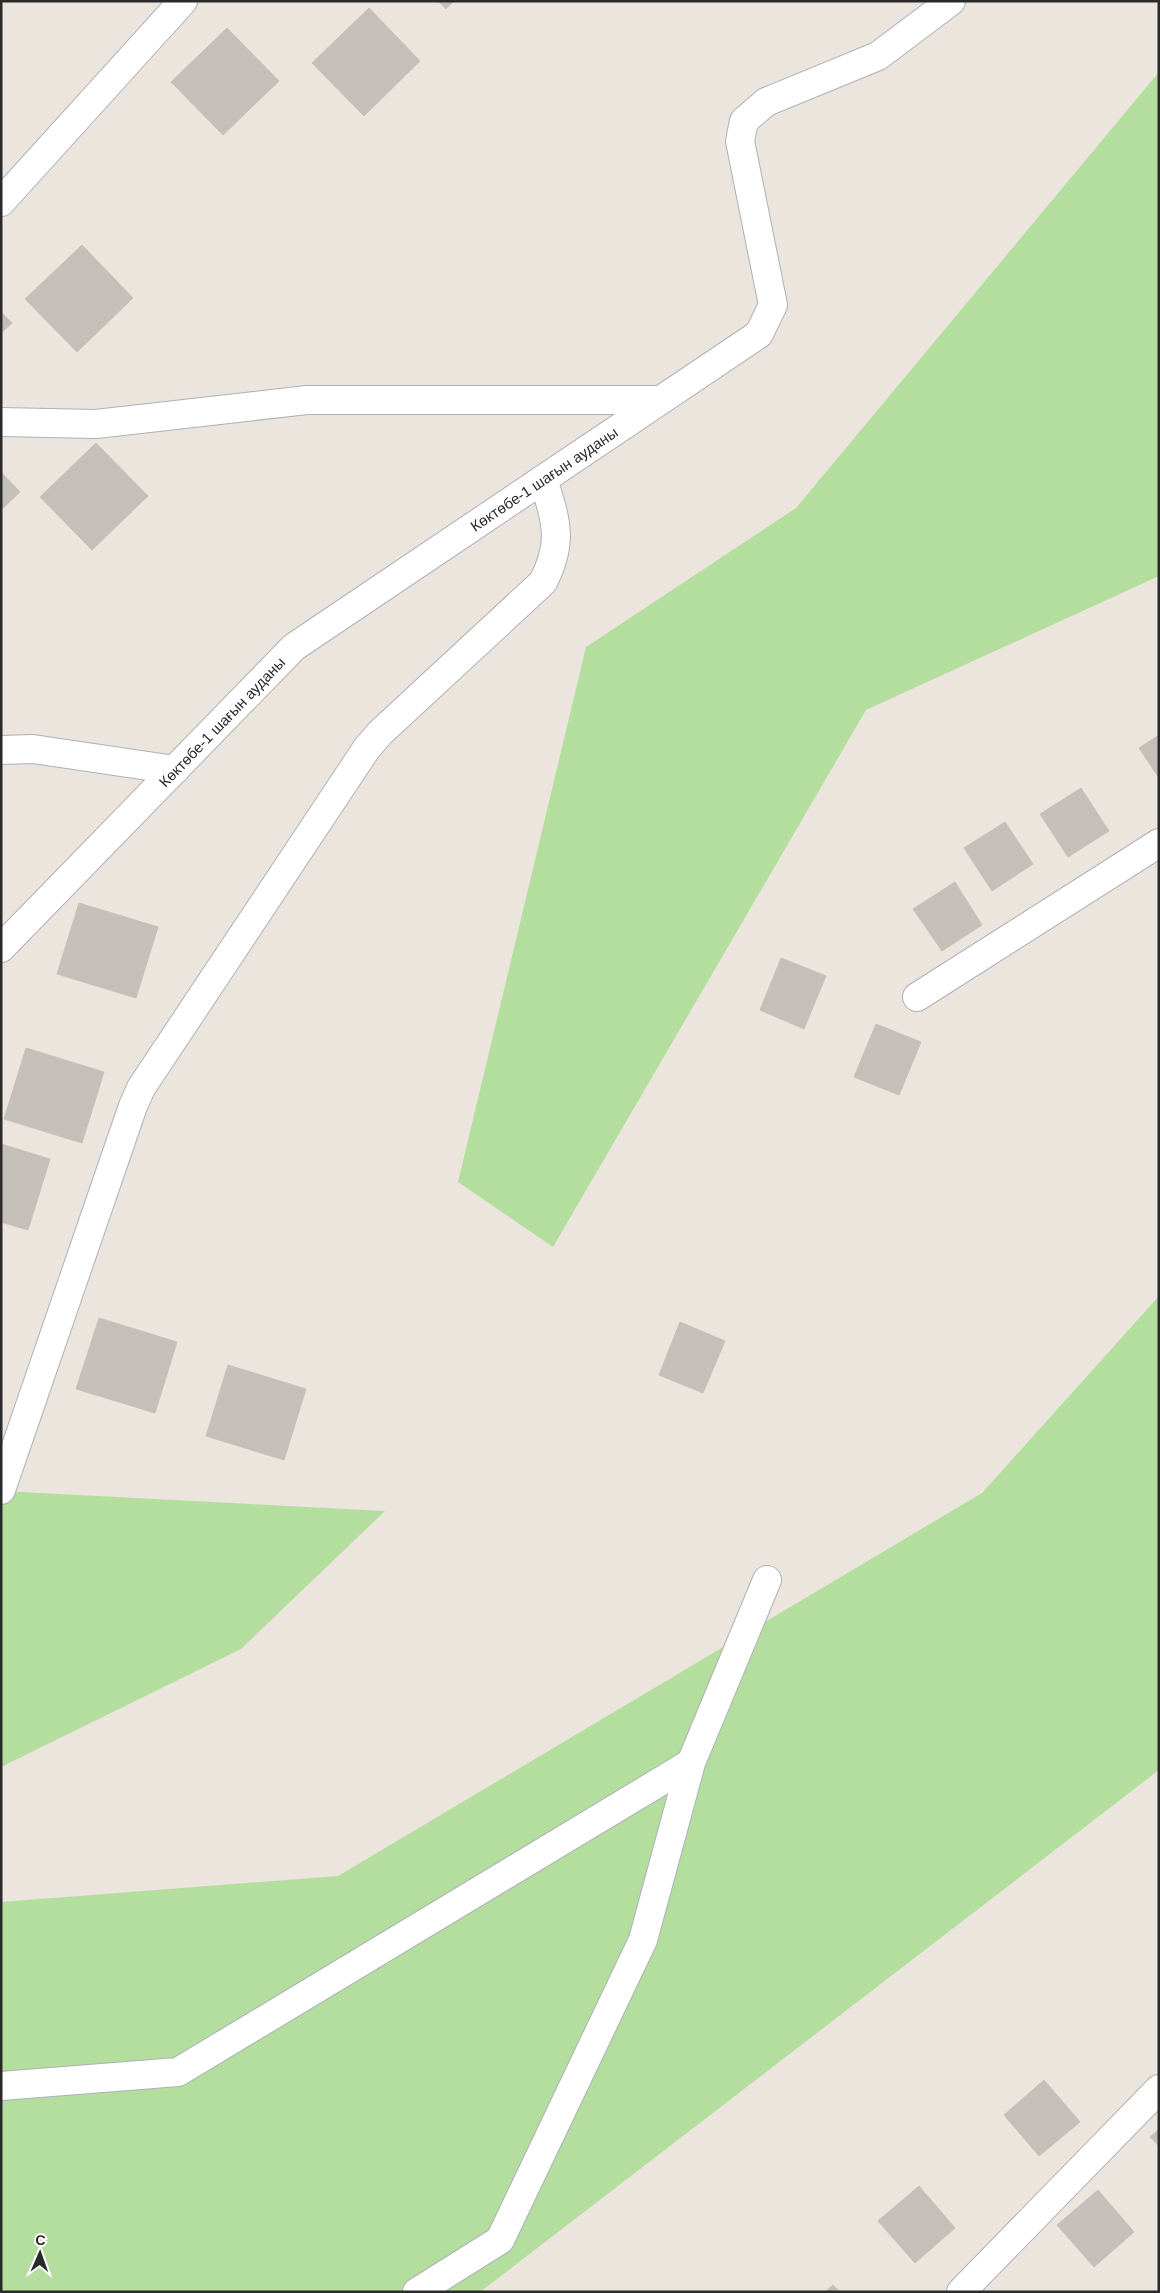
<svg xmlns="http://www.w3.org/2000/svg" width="1160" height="2293" font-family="Arial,sans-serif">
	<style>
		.green { fill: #b4de9e }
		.building { fill: #c4bfb9; stroke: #c7c1b7 }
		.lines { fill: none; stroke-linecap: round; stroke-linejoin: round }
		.minor-casing { stroke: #aeb0ba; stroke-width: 30 }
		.minor { stroke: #fff; stroke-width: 28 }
		.labels { text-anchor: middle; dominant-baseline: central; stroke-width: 4; stroke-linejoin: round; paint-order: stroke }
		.street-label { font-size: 15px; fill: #2a2a2a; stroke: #fff }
	</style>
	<rect width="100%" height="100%" fill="#ebe5de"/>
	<path class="green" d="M1159 72V576L866 710 553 1247 458 1182 586 647 796 508Z
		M1159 1296V1770L480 2292H1V1902L338 1876 982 1493Z
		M1 1491 385 1511 241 1649 1 1767Z"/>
	<path class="building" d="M438 1H454L446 9Z
		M369 8 420 61 364 116 312 63Z
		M227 28 279 81 223 135 171 82Z
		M82 245 133 298 77 352 25 299Z
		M1 312 12 323 1 333Z
		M96 443 148 496 92 550 40 497Z
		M1 472 20 492 1 510Z
		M1159 735V778L1139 748Z
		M1081 788 1109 831 1068 857 1040 814Z
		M1005 822 1033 864 992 891 964 848Z
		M955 882 982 925 942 951 913 909Z
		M79 903 158 927 136 998 57 974Z
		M781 958 826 976 804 1029 760 1010Z
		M876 1024 921 1042 899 1095 854 1077Z
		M26 1048 104 1072 82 1143 4 1119Z
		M1 1144 50 1159 28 1230 1 1222Z
		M99 1318 177 1342 155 1413 76 1389Z
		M680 1322 725 1341 703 1393 659 1375Z
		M228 1365 306 1389 284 1460 206 1436Z
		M1044 2080 1080 2122 1039 2156 1004 2115Z
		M1159 2129V2146L1150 2137Z
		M919 2186 955 2228 915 2263 878 2221Z
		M1098 2190 1134 2232 1094 2267 1057 2225Z
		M833 2285 840 2292H825Z"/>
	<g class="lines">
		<g class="minor-casing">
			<path id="minor" d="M1 202 183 1
				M1 422 96 424 307 400H659
				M1 750 33 749 175 770
				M1 948 294 647 759 334 773 305 740 141 744 121 766 102 878 56 951 1
				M917 997 1159 843
				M1 1490 133 1106 141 1088 367 748 380 733 543 582C564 541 556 521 543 479
				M1 2086 178 2072 691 1763 767 1580
				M417 2292 500 2240 643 1940 691 1763
				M961 2292 1159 2089"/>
		</g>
		<use href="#minor" class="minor"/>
	</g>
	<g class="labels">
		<g class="street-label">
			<text transform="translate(544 479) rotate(-34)">Көктөбе-1 шағын ауданы</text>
			<text transform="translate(222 722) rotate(-46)">Көктөбе-1 шағын ауданы</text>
		</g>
	</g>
	<rect width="1160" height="2293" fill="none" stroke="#2a2a2a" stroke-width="5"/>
	<g transform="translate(40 2253) rotate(2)" stroke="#ffffff" stroke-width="4" paint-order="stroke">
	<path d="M0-4L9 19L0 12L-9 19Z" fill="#2a2a2a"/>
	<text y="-8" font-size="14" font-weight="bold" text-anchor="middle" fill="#2a2a2a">С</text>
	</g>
</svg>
